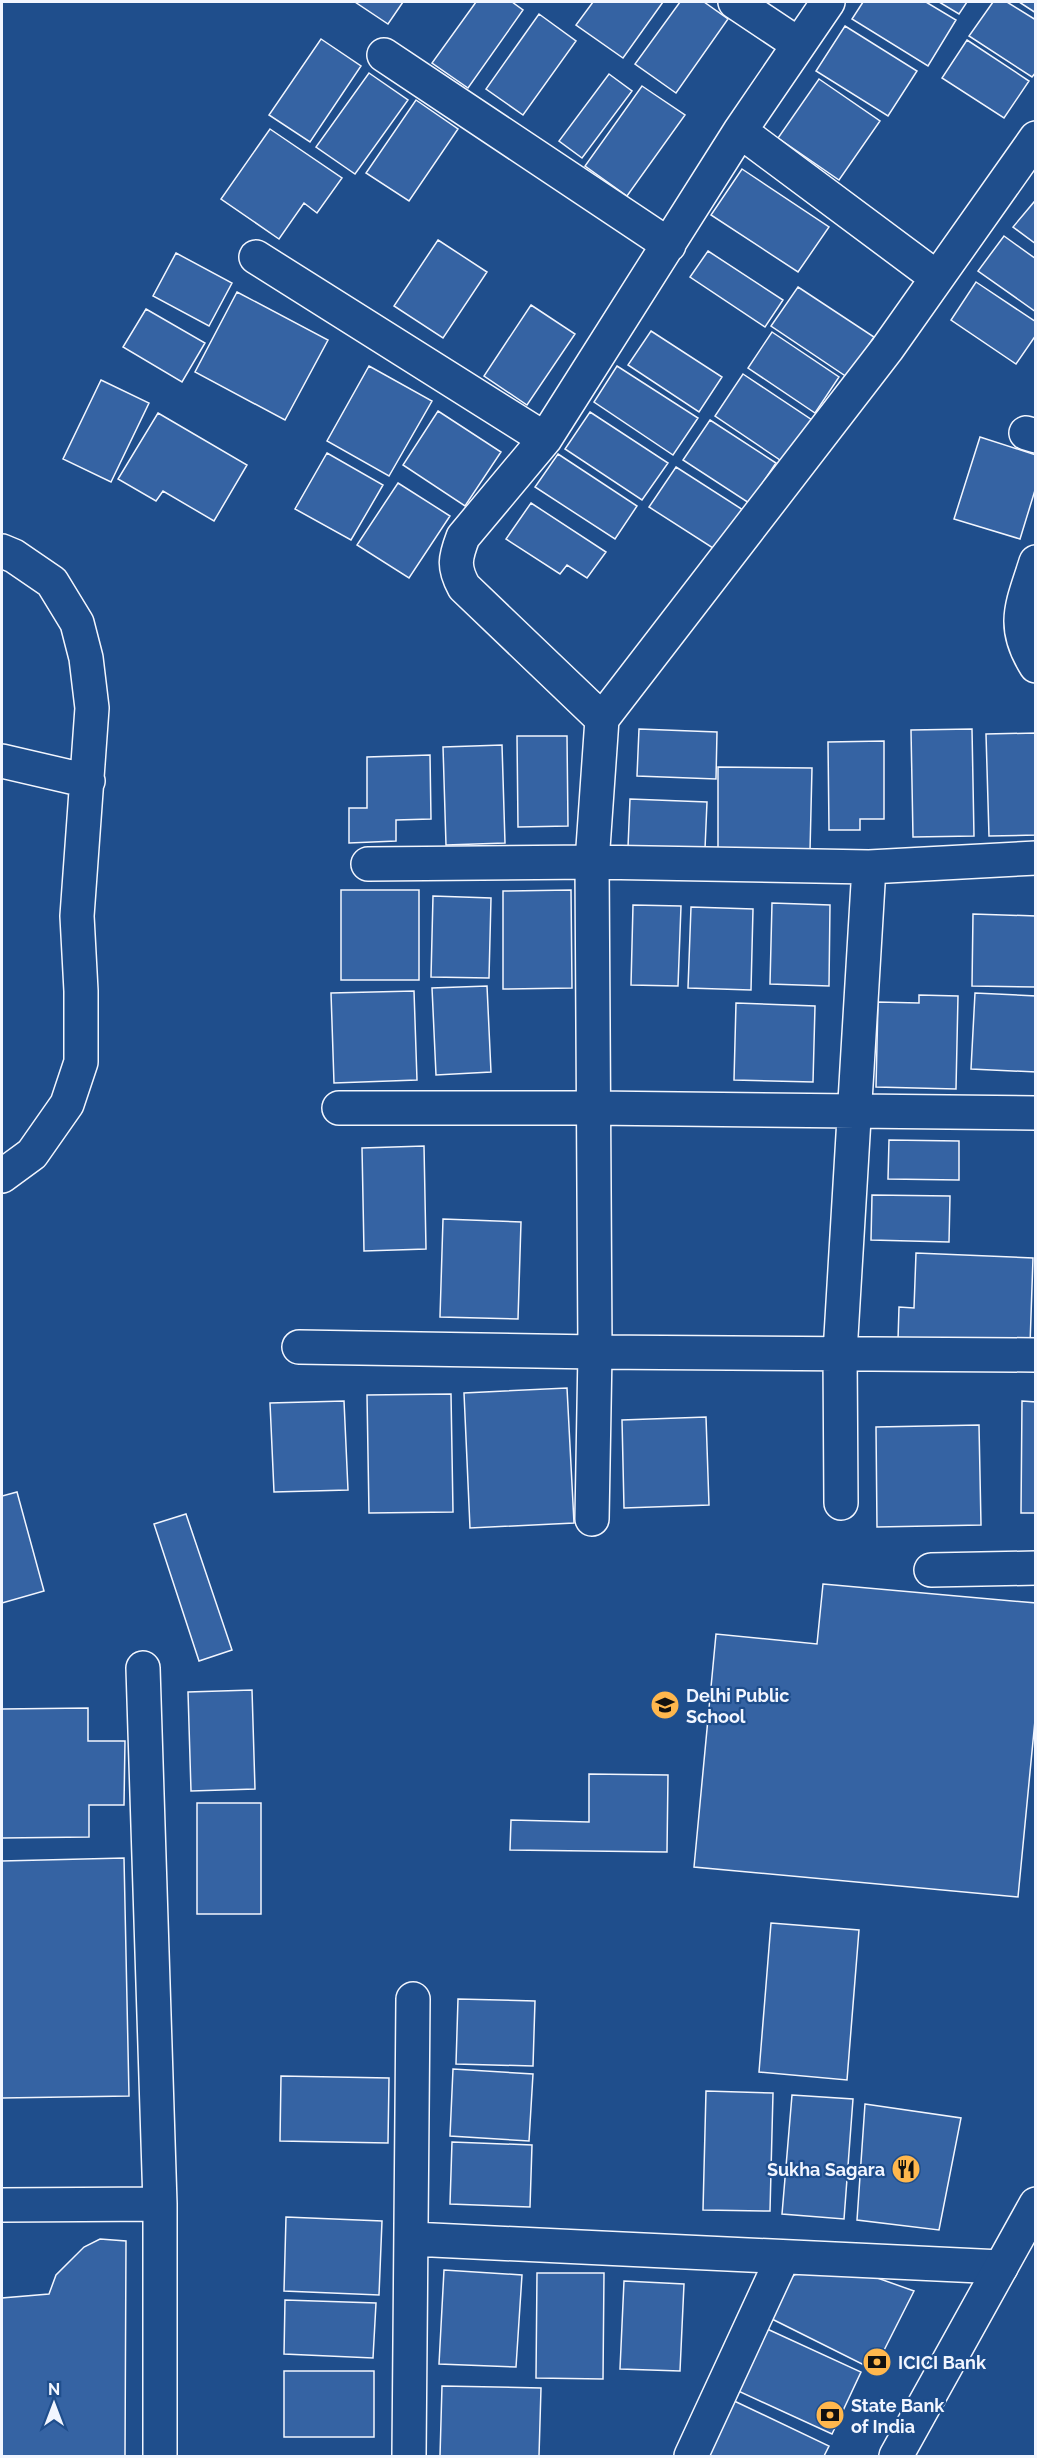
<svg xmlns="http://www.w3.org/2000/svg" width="1037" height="2458" font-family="Raleway,sans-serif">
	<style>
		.building { fill: #3563a3; stroke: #f2f6ff; stroke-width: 1.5 }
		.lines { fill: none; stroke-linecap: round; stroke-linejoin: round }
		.minor-casing { stroke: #f2f6ff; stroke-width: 36 }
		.major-casing { stroke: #f2f6ff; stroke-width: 36 }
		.minor { stroke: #1f4e8c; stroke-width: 33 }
		.major { stroke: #1f4e8c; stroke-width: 33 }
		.labels { text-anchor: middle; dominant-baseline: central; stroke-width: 4.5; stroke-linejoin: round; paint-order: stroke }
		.poi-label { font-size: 18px; font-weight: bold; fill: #f2f6ff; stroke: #1f4e8c; text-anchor: start }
	</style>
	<rect width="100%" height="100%" fill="#1f4e8c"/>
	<path class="building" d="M355 2H403L388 24Z
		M476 2H512L523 10 468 88 432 63Z
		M593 2H663L623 58 576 25Z
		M680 2H704L728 19 676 93 635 64Z
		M863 2H926L956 20 928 66 852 19Z
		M939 2H967L959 14Z
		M993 2H1007L1036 20V72L1032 77 969 36Z
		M1019 2H1036V13Z
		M539 14 576 41 523 115 486 89Z
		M845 26 917 71 888 116 816 71Z
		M321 39 361 66 310 142 269 115Z
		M967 40 1029 81 1004 118 942 78Z
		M369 73 408 100 355 174 316 147Z
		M609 74 632 91 582 158 559 141Z
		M819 79 880 121 839 180 778 138Z
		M642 86 685 115 627 196 585 166Z
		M416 100 458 129 409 201 366 173Z
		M270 129 342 178 317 213 304 203 279 239 221 199Z
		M742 169 829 227 798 272 711 215Z
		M1034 202 1036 203V244L1013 227Z
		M1004 236 1036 259V312L978 271Z
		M438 240 487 272 443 338 394 306Z
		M708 251 783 300 765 327 690 277Z
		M176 253 232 283 209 326 153 296Z
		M976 282 1036 322V335L1016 364 951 320Z
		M798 287 874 337 847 377 771 326Z
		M237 292 328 340 285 420 195 372Z
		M531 305 575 334 527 405 484 376Z
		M146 309 205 343 182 382 123 347Z
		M651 331 722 377 699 412 628 365Z
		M772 332 839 377 815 413 748 368Z
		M369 366 432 401 389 476 327 441Z
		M617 366 698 418 673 455 594 402Z
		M743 374 812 420 783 462 715 416Z
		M101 380 149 403 111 482 63 459Z
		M438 411 501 452 465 506 403 465Z
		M590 412 668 463 642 500 565 449Z
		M158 413 247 465 214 521 163 491 156 501 118 479Z
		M710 420 776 463 749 503 683 460Z
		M980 437 1036 455V487L1020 539 954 519Z
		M327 453 383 485 351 540 295 509Z
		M558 454 637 506 615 539 535 487Z
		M676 467 743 510 716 550 649 507Z
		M398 483 450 516 409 578 357 545Z
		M531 503 606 552 587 578 567 565 560 574 506 539Z
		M639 729 717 732 716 779 637 776Z
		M972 729 974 836 913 837 911 730Z
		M1036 733V835L989 836 986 734Z
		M517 736H567L568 826 518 827Z
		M884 741V819H860V830H829L828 742Z
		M502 745 505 843 446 845 443 747Z
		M430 755 431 819 396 820V841L349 843V808H367V757Z
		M718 767 812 768 810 851 718 850Z
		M630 799 707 802 705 849 628 847Z
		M341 890H419V980H341Z
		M571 890 572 988 503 989V891Z
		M433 896 491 898 489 978 431 977Z
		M772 903 830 905 829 986 770 984Z
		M633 905 681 906 678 986 631 985Z
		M691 907 753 909 751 990 688 988Z
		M973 914 1036 916V987L972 986Z
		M487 986 491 1072 436 1075 432 988Z
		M414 991 417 1080 334 1083 331 993Z
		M975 993 1036 996V1072L971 1069Z
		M919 995 958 996 956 1089 876 1087 878 1002 919 1003Z
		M736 1003 815 1006 813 1082 734 1080Z
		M889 1140 959 1141V1180L888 1179Z
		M424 1146 426 1249 364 1251 362 1148Z
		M872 1195 950 1196 949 1242 871 1240Z
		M443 1219 521 1222 518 1319 440 1317Z
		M916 1253 1033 1258 1030 1345 898 1340 899 1307 914 1308Z
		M567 1388 574 1523 470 1528 464 1393Z
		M451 1394 453 1512 369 1513 367 1395Z
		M344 1401 348 1490 274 1492 270 1403Z
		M1022 1401 1036 1402V1513H1021Z
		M706 1417 709 1505 624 1508 622 1420Z
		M979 1425 981 1525 877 1527 876 1427Z
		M17 1492 44 1591 2 1603V1496Z
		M186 1514 232 1650 199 1661 154 1524Z
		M823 1584 1036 1603V1710L1018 1897 694 1867 716 1634 817 1644Z
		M252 1690 255 1789 191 1791 188 1692Z
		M88 1708V1741H125L124 1805H89V1837L2 1838V1709Z
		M589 1774 668 1775 667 1852 510 1850 511 1820 589 1822Z
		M197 1803H261V1914H197Z
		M124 1858 129 2096 2 2098V1861Z
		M771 1923 859 1930 847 2080 759 2072Z
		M458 1999 535 2001 533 2066 456 2064Z
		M453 2069 533 2074 529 2141 450 2136Z
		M281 2076 389 2078 388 2143 280 2141Z
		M706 2091 773 2093 770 2211 703 2210Z
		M792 2095 853 2099 844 2219 782 2214Z
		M865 2104 961 2118 939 2230 857 2220Z
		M452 2142 532 2145 530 2207 450 2204Z
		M286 2217 382 2221 379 2295 284 2291Z
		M100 2239 126 2241 125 2456H2V2298L49 2294 56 2275 84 2247Z
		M838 2264 914 2291 874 2370 772 2319 785 2281 808 2266Z
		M444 2270 522 2275 516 2367 439 2364Z
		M537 2273H604L603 2379 536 2378Z
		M624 2281 684 2284 680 2371 620 2369Z
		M285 2300 376 2303 373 2358 284 2354Z
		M765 2328 861 2372 832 2434 736 2390Z
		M284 2371H374V2437H284Z
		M442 2386 541 2388 539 2456H440Z
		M730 2399 829 2446 824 2456H702Z"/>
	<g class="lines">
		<g class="minor-casing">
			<path id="minor" d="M735 2 798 44
				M384 55 669 245
				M740 131 936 277
				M256 257 545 439
				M1026 433 1036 436
				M2 551 14 556 52 582 77 623 86 658 92 708 77 916 81 991V1062L67 1104 32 1154 2 1176
				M1036 562C1023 604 1010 625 1036 666
				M602 719 464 587C453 567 455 558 463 537L545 439 740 131 828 2
				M2 761 88 781
				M368 864 592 862 869 867 1036 858
				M339 1108H595L1036 1113
				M299 1347 595 1352 1036 1355
				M841 1503 840 1353 869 867
				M592 1519 595 1352 592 862 602 719 887 349 1036 138
				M931 1570 1036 1568
				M143 1668 160 2204V2456
				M2 2205 160 2204
				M412 2239 1001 2267
				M409 2456 413 1999
				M691 2456 783 2257"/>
		</g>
		<g class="major-casing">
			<path id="major" d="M896 2456 1036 2204"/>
		</g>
		<use href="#minor" class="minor"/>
		<use href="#major" class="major"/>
	</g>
	<defs>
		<g id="school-disc" transform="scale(1.5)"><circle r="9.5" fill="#ffb74d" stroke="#1f4e8c"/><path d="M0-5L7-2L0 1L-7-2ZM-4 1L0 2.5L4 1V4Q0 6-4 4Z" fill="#111"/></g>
		<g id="restaurant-disc" transform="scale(1.5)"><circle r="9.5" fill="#ffb74d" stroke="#1f4e8c"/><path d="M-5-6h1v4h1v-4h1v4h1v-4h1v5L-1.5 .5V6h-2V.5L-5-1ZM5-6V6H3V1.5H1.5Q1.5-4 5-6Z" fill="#111"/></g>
		<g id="bank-disc" transform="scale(1.5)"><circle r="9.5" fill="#ffb74d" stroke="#1f4e8c"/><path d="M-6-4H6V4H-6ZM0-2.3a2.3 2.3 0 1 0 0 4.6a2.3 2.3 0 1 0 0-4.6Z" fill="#111"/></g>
	</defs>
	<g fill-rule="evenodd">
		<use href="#school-disc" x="665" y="1705"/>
		<use href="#restaurant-disc" x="906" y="2169"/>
		<use href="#bank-disc" x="877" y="2362"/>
		<use href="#bank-disc" x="830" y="2415"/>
	</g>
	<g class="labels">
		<g class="poi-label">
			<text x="686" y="1695">Delhi Public<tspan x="686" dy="21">School</tspan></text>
			<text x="885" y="2169" text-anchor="end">Sukha Sagara</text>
			<text x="898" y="2362">ICICI Bank</text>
			<text x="851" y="2405">State Bank<tspan x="851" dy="21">of India</tspan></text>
		</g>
	</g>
	<rect width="1037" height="2458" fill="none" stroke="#f2f6ff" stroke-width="6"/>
	<g transform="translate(54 2404)" stroke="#1f4e8c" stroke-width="4.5" paint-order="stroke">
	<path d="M0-4.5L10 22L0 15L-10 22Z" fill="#f2f6ff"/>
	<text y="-9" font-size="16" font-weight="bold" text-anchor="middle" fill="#f2f6ff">N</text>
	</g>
</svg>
